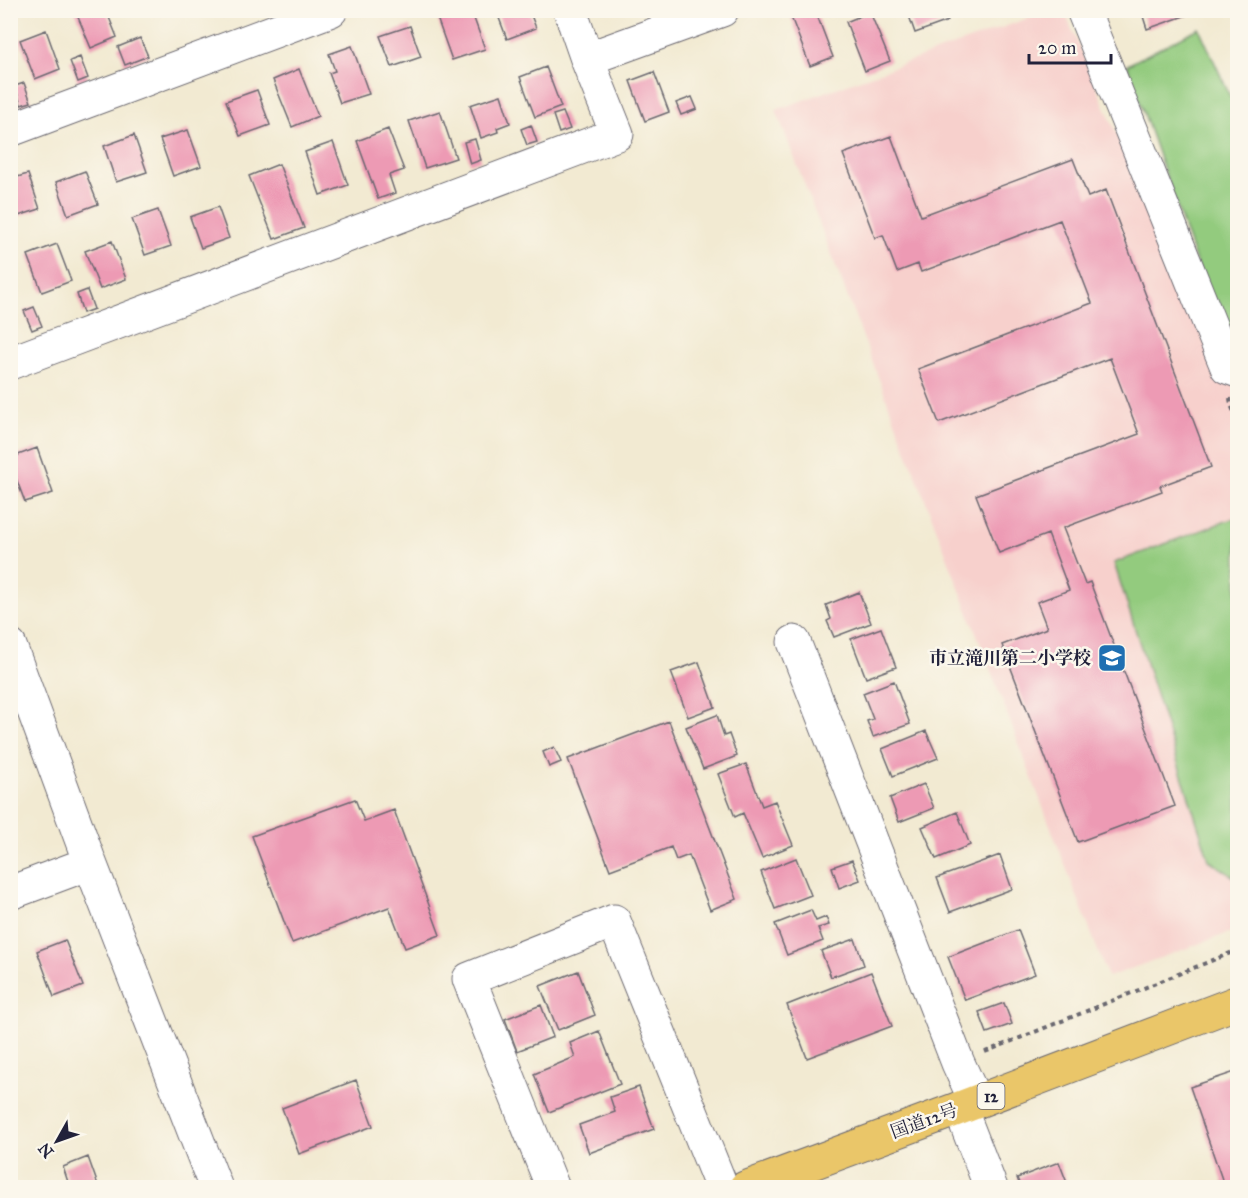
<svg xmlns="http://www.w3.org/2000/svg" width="1248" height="1198" font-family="'IM FELL Great Primer','Noto Serif JP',serif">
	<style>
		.built { fill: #f7d0cc }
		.green { fill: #93cb7e; stroke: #5a765c; stroke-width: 1.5 }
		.building { fill: #ed9ab4 }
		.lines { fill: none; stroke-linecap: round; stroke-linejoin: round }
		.minor-casing { stroke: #6b6870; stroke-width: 35 }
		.highway-casing { stroke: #6b6870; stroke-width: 35 }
		.path { stroke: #6b6870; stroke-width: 4; stroke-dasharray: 4.5 4.5; stroke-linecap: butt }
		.minor { stroke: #fff; stroke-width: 33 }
		.highway { stroke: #eac669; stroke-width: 33 }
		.labels { text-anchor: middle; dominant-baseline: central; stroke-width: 5; stroke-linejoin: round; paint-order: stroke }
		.shield { fill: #fbf7ec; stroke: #636270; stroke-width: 1.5 }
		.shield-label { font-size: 16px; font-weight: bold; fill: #22223b }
		.poi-label { font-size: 18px; font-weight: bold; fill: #22223b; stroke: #fbf7ec; text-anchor: end }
		.street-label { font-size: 18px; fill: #22223b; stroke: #fbf7ec }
	</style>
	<rect width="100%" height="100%" fill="#fbf7ec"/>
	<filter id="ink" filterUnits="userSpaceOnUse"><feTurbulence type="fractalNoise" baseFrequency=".0167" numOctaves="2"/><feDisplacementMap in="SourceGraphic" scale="12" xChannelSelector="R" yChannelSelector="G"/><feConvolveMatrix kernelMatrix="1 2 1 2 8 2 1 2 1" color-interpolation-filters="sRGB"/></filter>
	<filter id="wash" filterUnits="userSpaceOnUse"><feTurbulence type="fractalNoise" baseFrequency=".008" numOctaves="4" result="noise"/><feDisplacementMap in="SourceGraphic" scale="24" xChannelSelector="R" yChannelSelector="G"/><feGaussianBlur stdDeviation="1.35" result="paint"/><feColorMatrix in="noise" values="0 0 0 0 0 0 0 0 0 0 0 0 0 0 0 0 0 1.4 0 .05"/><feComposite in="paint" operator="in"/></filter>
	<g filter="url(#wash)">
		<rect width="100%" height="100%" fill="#f2ead2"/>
		<path class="built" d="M1048 11H1064L1222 380 1237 385V930L1108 977 776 110Z"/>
		<path class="green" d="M1199 28 1235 107 1237 108V336L1206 290 1127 65Z
			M1237 517V879L1209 860 1114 563Z"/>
		<g id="blocks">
			<path class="building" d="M75 10H106L117 37 91 48Z
				M459 10H471L485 49 452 60 437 18Z
				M496 10H529L536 28 507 39Z
				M808 10H815L833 57 810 66 791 17Z
				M907 10H944L948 21 915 33Z
				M1141 10H1185L1187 15 1147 29Z
				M870 12 890 61 865 71 846 22Z
				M410 26 421 57 392 67 380 36Z
				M46 30 60 69 35 79 20 40Z
				M140 38 148 56 125 65 118 47Z
				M352 46 369 94 340 103 329 73 335 71 329 54Z
				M80 57 88 78 78 82 70 61Z
				M546 67 561 107 535 117 520 77Z
				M299 69 318 116 292 127 273 80Z
				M654 72 669 112 645 121 630 81Z
				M24 83 31 102 21 105 15 86Z
				M257 90 270 125 240 136 226 101Z
				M501 95 510 123 497 128 498 132 481 138 470 105Z
				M692 97 697 109 681 115 676 103Z
				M440 111 456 158 425 168 409 121Z
				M563 112 570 129 559 133 553 115Z
				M531 125 537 142 527 145 521 129Z
				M388 129 404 170 389 175 395 193 378 199 357 141Z
				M188 130 201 166 173 176 160 139Z
				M134 135 147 172 116 182 104 146Z
				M891 136 921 216 1073 159 1088 197 1106 190 1211 467 1160 486 1162 491 1063 528 1085 584 1090 582 1175 806 1078 842 1002 645 1047 628 1037 602 1069 590 1048 534 999 553 976 495 1139 434 1110 358 939 423 918 369 1092 303 1060 220 921 272 918 264 897 272 883 235 875 238 843 154Z
				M475 139 481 160 470 164 464 142Z
				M333 142 348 185 320 195 305 152Z
				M279 164 304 228 274 239 249 176Z
				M85 171 98 204 68 215 56 182Z
				M28 174 40 209 12 218 10 213V179Z
				M218 207 229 238 201 248 190 217Z
				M158 210 171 246 145 255 132 219Z
				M112 241 126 279 100 289 85 251Z
				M57 244 71 281 42 292 28 255Z
				M87 290 94 309 83 313 77 294Z
				M34 307 42 326 32 330 24 311Z
				M37 448 53 493 25 502 10 462V458Z
				M859 592 871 623 834 637 827 621 831 619 826 605Z
				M881 628 896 667 866 678 851 639Z
				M699 662 715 707 688 717 671 672Z
				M894 681 910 724 873 737 867 721 873 719 863 693Z
				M717 715 724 736 729 734 737 756 703 769 686 727Z
				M669 721 737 899 710 910 689 855 676 860 671 847 610 870 568 759Z
				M926 731 938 758 893 776 882 749Z
				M554 747 561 762 549 767 543 752Z
				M746 764 762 806 775 801 793 845 762 858 743 813 735 817 718 774Z
				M924 784 934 808 899 822 890 798Z
				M355 799 364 821 394 810 440 935 405 948 389 907 292 943 252 836Z
				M957 812 970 845 936 859 922 827Z
				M1000 855 1012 889 950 912 937 878Z
				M796 858 811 895 775 909 761 872Z
				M852 860 860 880 839 888 832 867Z
				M811 910 816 921 826 917 829 925 818 928 823 941 787 955 775 924Z
				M1018 930 1035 974 965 1000 948 957Z
				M855 939 864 965 831 977 821 951Z
				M65 940 83 986 54 997 37 951Z
				M578 971 595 1015 558 1030 540 986Z
				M871 972 892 1026 807 1058 787 1005Z
				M1004 1003 1012 1024 987 1033 979 1012Z
				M541 1005 553 1037 517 1051 505 1019Z
				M599 1031 620 1084 549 1112 534 1074 575 1057 570 1043Z
				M1238 1071V1188H1225L1190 1087Z
				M356 1080 373 1126 299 1154 282 1108Z
				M639 1087 654 1129 589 1153 579 1125 615 1112 610 1097Z
				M88 1157 99 1188H70L63 1167Z
				M1059 1162 1069 1188H1021L1017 1178Z"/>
		</g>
	</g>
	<g filter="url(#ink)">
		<use href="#blocks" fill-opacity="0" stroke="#6b6870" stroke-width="1.5"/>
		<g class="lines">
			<g class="minor-casing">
				<path id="minor" d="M1083 10 1227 367 1238 371
					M587 59 722 10
					M10 130 331 10
					M10 363 617 134 587 59 570 10
					M794 642 958 1063 976 1102
					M10 646 90 863 216 1188
					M10 893 90 863
					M960 1108 991 1188
					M553 1188 469 979 614 921 722 1188"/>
			</g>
			<g class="highway-casing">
				<path id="highway" d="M745 1188 960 1108 1238 1002"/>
			</g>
			<path class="path" d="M1230 398 1231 405 1238 421
				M985 1052 1238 950"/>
			<use href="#minor" class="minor"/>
			<use href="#highway" class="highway"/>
		</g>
	</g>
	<defs>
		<g id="school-square" transform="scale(1.5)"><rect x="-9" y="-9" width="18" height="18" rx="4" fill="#1f6fb2" stroke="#fbf7ec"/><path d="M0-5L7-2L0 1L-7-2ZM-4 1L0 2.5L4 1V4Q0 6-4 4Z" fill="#fff"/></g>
	</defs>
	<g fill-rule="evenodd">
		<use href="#school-square" x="1112" y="658"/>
	</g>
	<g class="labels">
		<rect class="shield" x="977.5" y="1083" width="27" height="26" rx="4.5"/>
		<g class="shield-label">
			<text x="991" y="1096">12</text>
		</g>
		<g class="poi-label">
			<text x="1091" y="658">市立滝川第二小学校</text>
		</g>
		<g class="street-label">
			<text transform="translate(924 1121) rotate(-20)">国道12号</text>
		</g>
	</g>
	<rect width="1248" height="1198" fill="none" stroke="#fbf7ec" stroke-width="36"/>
	<g transform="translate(57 1141) rotate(230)" stroke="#fbf7ec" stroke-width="4.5" paint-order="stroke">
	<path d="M0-4.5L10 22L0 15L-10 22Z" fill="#22223b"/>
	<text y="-9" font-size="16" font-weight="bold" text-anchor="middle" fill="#22223b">N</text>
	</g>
	<path d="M1029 54v9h82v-9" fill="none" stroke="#22223b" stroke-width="3"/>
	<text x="1038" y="54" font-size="18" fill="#22223b" stroke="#fbf7ec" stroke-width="4.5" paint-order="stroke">20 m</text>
</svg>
